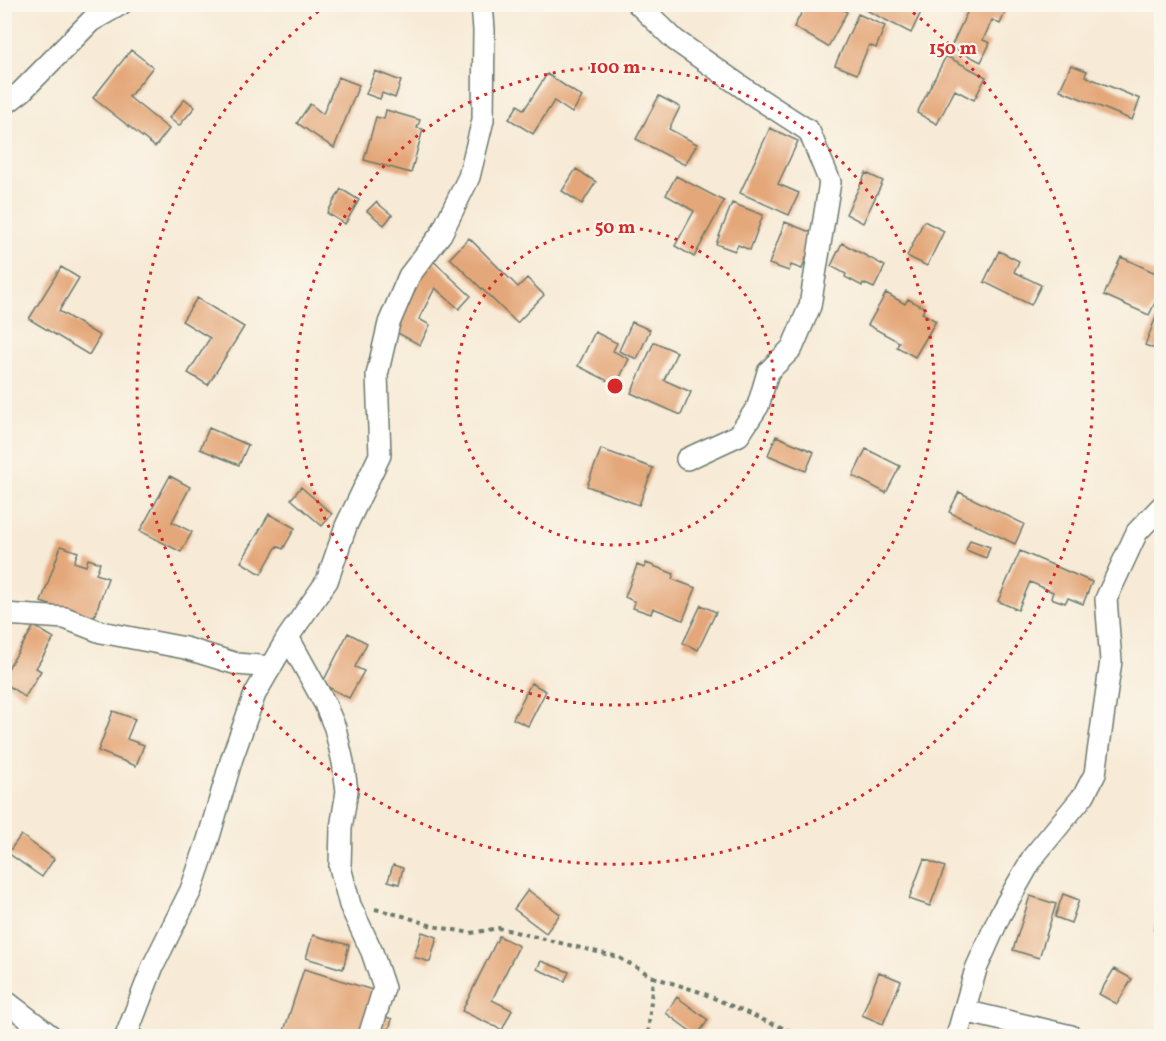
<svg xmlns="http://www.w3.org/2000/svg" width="1166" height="1041" font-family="Vollkorn,serif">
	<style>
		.building { fill: #e4a779 }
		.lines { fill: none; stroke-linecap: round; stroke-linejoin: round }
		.street-casing { stroke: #6b7a6d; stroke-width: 24 }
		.path { stroke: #6b7a6d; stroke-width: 4; stroke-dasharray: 4.5 4.5; stroke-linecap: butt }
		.street { stroke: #fff; stroke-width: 21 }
		.ring { fill: none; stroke: #d62828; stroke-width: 3; stroke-dasharray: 3 6 }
		.centre { fill: #d62828; stroke: #fbf7ec; stroke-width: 3 }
		.ring-label { font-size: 18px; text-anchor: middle; font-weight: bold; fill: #d62828; stroke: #fbf7ec; stroke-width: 4.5; stroke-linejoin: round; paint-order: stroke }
	</style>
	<rect width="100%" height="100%" fill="#fbf7ec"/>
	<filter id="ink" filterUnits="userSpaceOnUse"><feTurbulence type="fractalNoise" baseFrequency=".0167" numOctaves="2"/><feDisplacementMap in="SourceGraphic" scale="12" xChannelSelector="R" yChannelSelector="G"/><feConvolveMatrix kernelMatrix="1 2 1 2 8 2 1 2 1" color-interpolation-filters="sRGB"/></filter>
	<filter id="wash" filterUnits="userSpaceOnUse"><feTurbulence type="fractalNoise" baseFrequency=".008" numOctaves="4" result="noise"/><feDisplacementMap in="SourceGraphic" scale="24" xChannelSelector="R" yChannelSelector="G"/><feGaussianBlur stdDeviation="1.35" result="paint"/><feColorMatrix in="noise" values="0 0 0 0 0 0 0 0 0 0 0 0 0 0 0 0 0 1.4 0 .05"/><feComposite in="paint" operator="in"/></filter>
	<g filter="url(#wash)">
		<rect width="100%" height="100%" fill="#f7ead6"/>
		<g id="blocks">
			<path class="building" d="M806 4H834L847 12 828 47 794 27Z
				M971 4H1009L1000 24 992 20 983 40 990 43 981 62 951 47Z
				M864 5H906L921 12 911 33 862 8Z
				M858 14 885 26 876 48 869 45 857 74 835 65Z
				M131 50 153 67 129 97 169 129 155 147 93 98Z
				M946 56 986 77 974 100 955 90 937 124 917 113Z
				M1071 65 1087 71 1085 76 1140 99 1132 120 1060 90Z
				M375 71 401 81 395 98 382 93 380 99 366 94Z
				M547 74 582 97 572 113 554 101 533 134 509 119 518 105 524 110Z
				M338 77 359 85 334 148 297 123 310 104 323 114Z
				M659 96 680 107 669 129 697 144 685 165 636 139Z
				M185 99 195 107 179 126 169 118Z
				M386 110 420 120 417 128 423 129 411 173 364 160 376 117 384 119Z
				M770 128 798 141 778 184 799 193 789 215 740 193Z
				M576 169 596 182 582 204 562 191Z
				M866 173 883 181 863 223 846 214Z
				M676 176 724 201 694 257 675 246 694 211 666 195Z
				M341 189 359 200 345 224 327 213Z
				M376 202 392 215 384 225 367 211Z
				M732 203 763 215 750 250 738 245 735 251 716 244Z
				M924 221 944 231 927 266 907 256Z
				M785 222 815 234 802 269 791 265 789 271 769 264Z
				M469 238 518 287 527 278 544 295 517 323 450 258Z
				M842 243 885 266 874 288 863 283 862 286 845 277 846 274 831 266Z
				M999 251 1019 261 1014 272 1041 285 1031 305 984 282Z
				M429 257 471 296 459 309 435 288 419 319 430 325 420 345 392 330Z
				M1121 257 1162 276V288L1149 315 1104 295Z
				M61 267 79 278 59 311 100 336 89 355 29 319Z
				M886 293 905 304 908 299 925 308 922 313 936 321 915 357 897 347 899 342 868 325Z
				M197 298 244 327 208 385 188 373 210 338 182 321Z
				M1161 304H1162V352L1145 345Z
				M632 322 650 330 637 359 619 351Z
				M595 332 617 343 613 351 629 359 616 385 578 366Z
				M654 342 677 352 664 380 691 392 681 415 631 393Z
				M209 428 248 445 239 465 200 449Z
				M776 436 814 452 806 471 768 455Z
				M601 449 653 468 639 505 587 486Z
				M866 449 900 466 886 493 853 476Z
				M170 476 190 487 172 522 192 532 181 552 140 531Z
				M301 487 332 514 322 526 291 499Z
				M959 492 1024 524 1015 544 949 512Z
				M269 514 295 528 283 549 277 546 261 574 241 562Z
				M970 540 990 547 986 558 966 550Z
				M61 546 78 552 74 562 86 566 88 559 100 563 96 574 108 578 93 620 41 602Z
				M1020 551 1092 582 1083 604 1068 598 1065 603 1051 598 1053 592 1030 582 1018 610 998 601Z
				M646 563 674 574 672 579 696 588 683 620 653 608 651 614 633 608 635 602 625 597 637 565 644 568Z
				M701 605 716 612 698 650 683 643Z
				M34 626 54 638 36 668 41 671 25 697 5 683V673Z
				M348 633 367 643 355 667 364 671 349 698 322 684Z
				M531 683 546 691 528 726 513 719Z
				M113 711 135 719 127 739 144 745 136 766 98 751Z
				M21 835 54 859 42 877 8 853Z
				M924 859 945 867 930 906 909 899Z
				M393 865 403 868 399 884 388 881Z
				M528 890 560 914 546 933 514 909Z
				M1063 894 1079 900 1071 923 1055 917Z
				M1030 896 1056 904 1039 958 1013 950Z
				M1162 919V936L1154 930Z
				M422 932 437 937 430 962 414 957Z
				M313 935 349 945 343 969 306 958Z
				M499 936 519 946 492 1000 512 1010 502 1030 462 1011Z
				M541 961 569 972 565 981 537 969Z
				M304 969 379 992 365 1036H292L283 1034Z
				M1114 969 1132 979 1117 1004 1099 994Z
				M879 972 901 981 883 1024 862 1015Z
				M677 997 708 1020 697 1036 666 1013Z
				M380 1015 392 1019 387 1036H374Z"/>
		</g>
	</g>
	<g filter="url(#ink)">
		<use href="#blocks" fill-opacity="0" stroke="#6b7a6d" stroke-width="1.5"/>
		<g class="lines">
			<g class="street-casing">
				<path id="street" d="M638 4 675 40 755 96 809 131 830 182 810 306 792 348 768 372 758 406 739 435 687 459
					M4 105 21 92 91 21 121 4
					M4 614 65 618 101 632 185 648 237 664 271 667
					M288 637 325 704 335 728 343 762 347 791 341 828 340 867 350 905 372 952 384 988 369 1036
					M4 1000 51 1036
					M964 1011 1071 1036
					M126 1036 153 966 191 890 208 840 232 758 255 694 288 637 327 581 346 526 380 455 377 375 389 323 409 276 441 234 469 177 483 120 484 30 482 4
					M957 1036 976 969 1000 915 1033 857 1084 795 1095 774 1111 661 1106 599 1137 532 1162 506"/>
			</g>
			<path class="path" d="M375 909 407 917 432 926 471 933 499 928 618 957 653 977 648 1036
				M653 977 700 992 768 1022 803 1036"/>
			<use href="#street" class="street"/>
		</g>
	</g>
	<g class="ring">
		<circle cx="615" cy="386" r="159"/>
		<circle cx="615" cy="386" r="319"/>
		<path d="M906 7A478 478 0 1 1 324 7"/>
	</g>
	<circle cx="615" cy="386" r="9" class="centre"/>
	<g class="ring-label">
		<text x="953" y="54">150 m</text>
		<text x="615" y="73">100 m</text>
		<text x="615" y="233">50 m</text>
	</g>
	<rect width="1166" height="1041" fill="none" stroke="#fbf7ec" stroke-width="24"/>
</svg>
